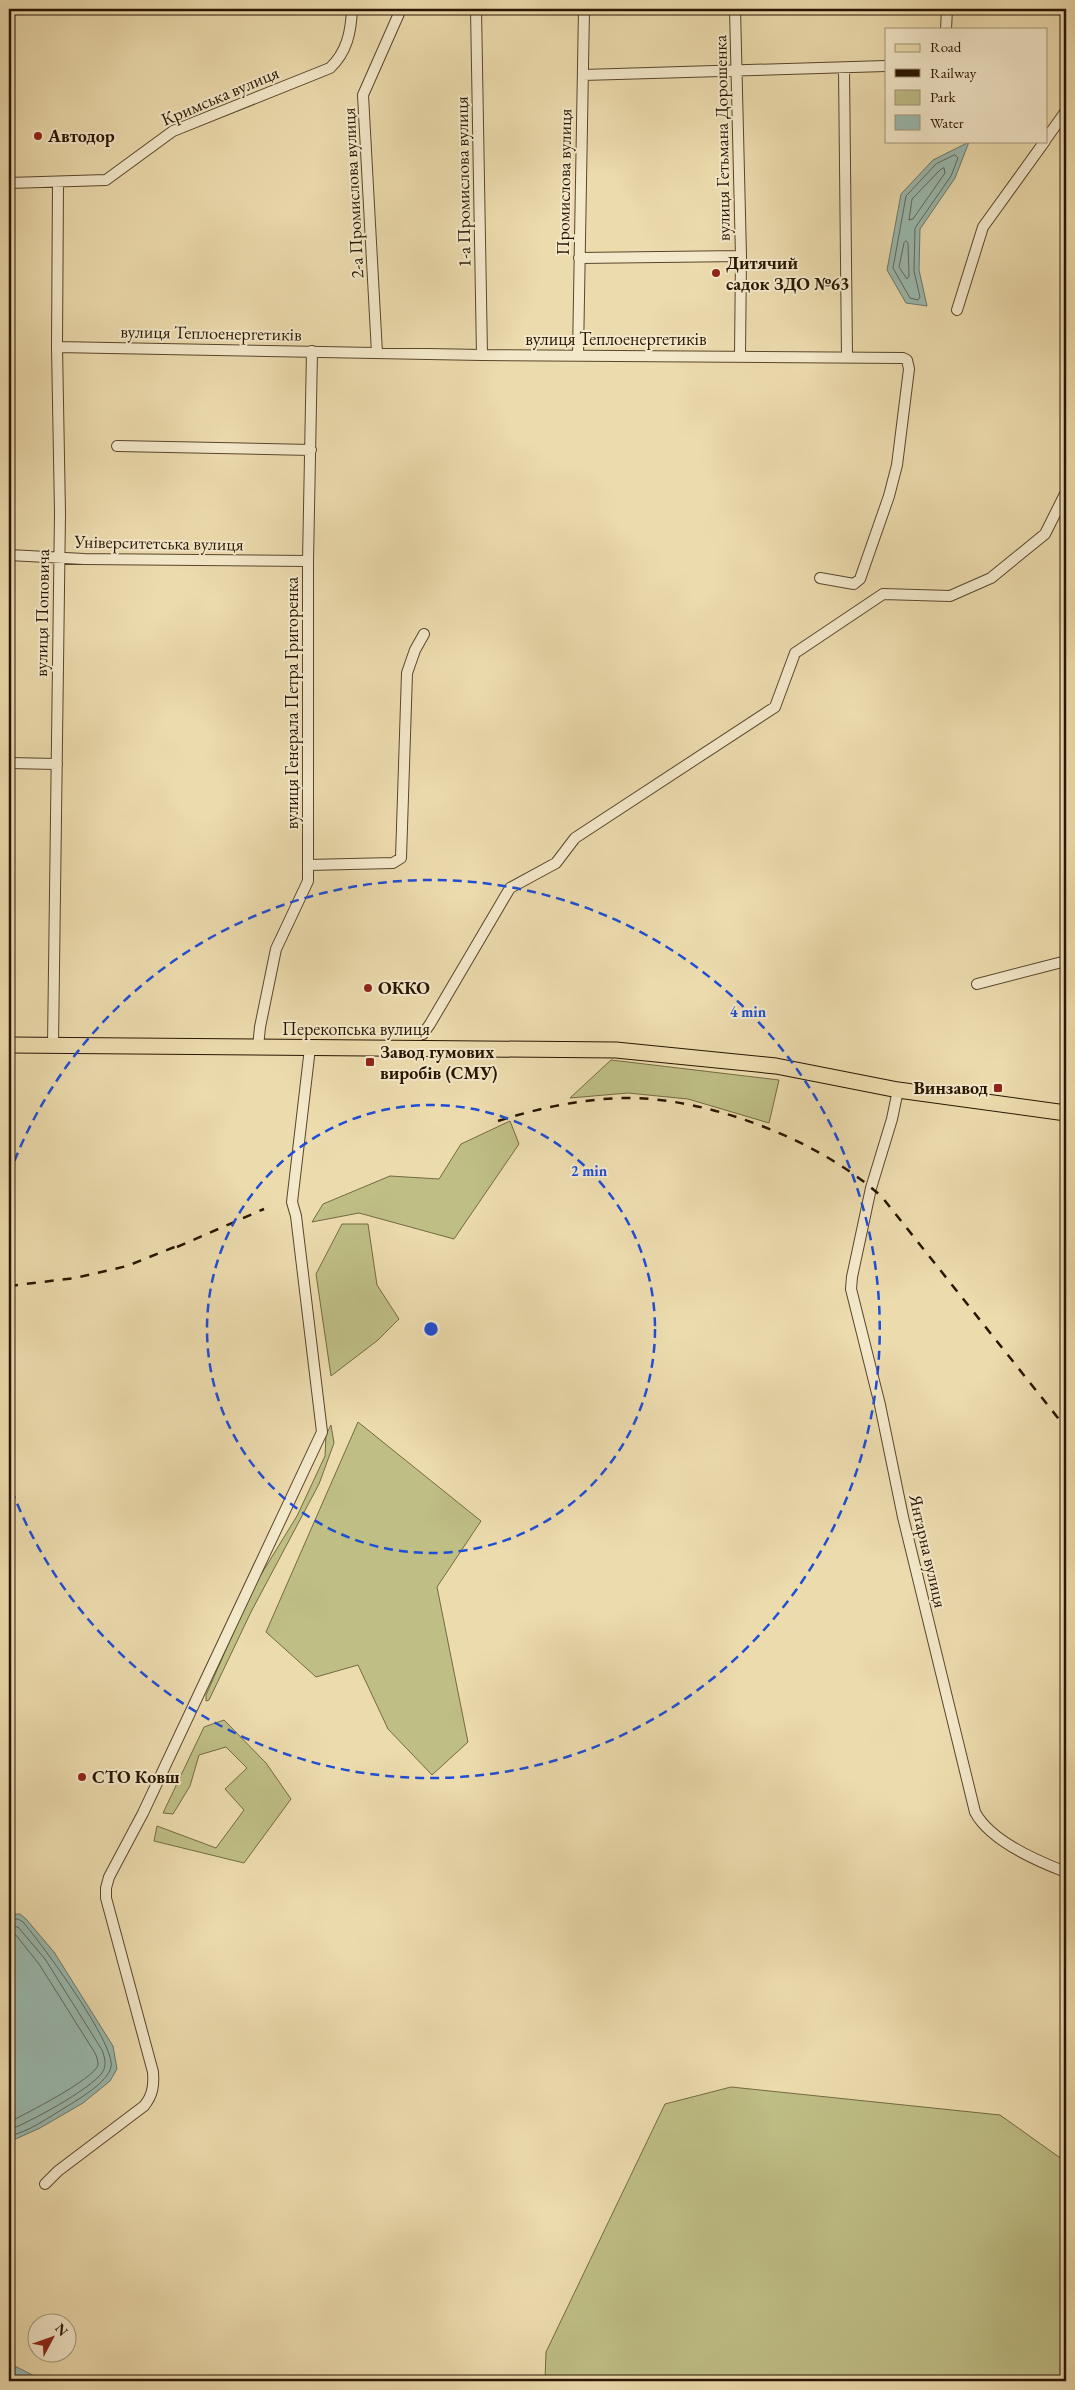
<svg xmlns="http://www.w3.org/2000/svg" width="1075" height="2390" viewBox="0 0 1075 2390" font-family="'EB Garamond',serif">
<rect width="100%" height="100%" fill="#ecdbad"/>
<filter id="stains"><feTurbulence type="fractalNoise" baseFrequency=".004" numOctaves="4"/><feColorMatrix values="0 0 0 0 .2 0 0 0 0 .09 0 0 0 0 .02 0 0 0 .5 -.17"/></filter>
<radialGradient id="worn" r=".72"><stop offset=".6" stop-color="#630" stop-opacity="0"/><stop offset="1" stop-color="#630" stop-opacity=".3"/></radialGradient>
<path fill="#bebe85" stroke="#736a42" d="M611,1060L779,1080L769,1123L688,1099L628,1093L570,1098Z
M510,1121L519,1144L454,1239L359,1213L312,1222L323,1204L390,1176L439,1179L461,1144Z
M342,1224H368L377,1285L399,1319L378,1340L331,1376L316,1274Z
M358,1422L481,1521L437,1587L468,1742L432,1775L388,1729L358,1665L316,1677L266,1632Z
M331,1425L334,1443L319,1484L251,1612L209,1700L206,1701V1695L254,1586L297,1516L325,1456L326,1435Z
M224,1720L266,1763L291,1799L244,1863L154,1841L157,1826L216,1848L244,1810L225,1789L247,1768L226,1747L199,1755L190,1786L173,1814L163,1813L204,1727Z
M731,2087L1000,2115L1066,2162V2381H545L546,2352L665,2104Z"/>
<path fill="#9abab1" stroke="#6c786a" d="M969,142L955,178L920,229L919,270L927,306L906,303L887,270L901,194L933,160Z
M11,1914H20L26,1919L54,1952L113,2046L117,2069L110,2081L83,2103L40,2128L9,2142V1916Z
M9,2363L44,2381H9Z"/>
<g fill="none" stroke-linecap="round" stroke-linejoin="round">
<path stroke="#616858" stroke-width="1" d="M955,155L958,158L951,176L915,228L914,271L920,297L918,300L910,298L893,268L906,196L936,164Z
M944,168L945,173L913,219L909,220L912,199L940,170Z
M906,241L908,243L909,276L907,279L899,267L904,243Z
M9,1920L18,1919L23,1922C41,1943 116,2044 111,2067C108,2082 79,2099 66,2107C49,2117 29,2132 9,2136
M9,1926L18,1927L45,1959L102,2050C105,2058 107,2066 102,2073C89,2090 30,2122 9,2130
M9,1933L15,1934L39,1964L95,2053C97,2057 98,2061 98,2065C94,2079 24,2115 9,2122"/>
<defs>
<path id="minor" d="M476,9L482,355
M735,9L741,256L740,356
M946,29L947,9
M844,68L847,357
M583,75L886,66
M1046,139L1066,111
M9,183L106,180L173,131L330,68C347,52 351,32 352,9
M579,258L741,256
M957,310L983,227L1045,141
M57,347L482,355L903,358L907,360L909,369L897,465L889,496L860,579L854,584L820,578
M377,353L363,95L401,9
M578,355L584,9
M117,446L311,450
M9,555L84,559L308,561
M9,763L57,764
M308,865L393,863L401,858L407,673L415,650L424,634
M977,984L1066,961
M423,1034L430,1024L510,888L556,863L575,838L775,707L795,653L883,594L950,596L991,578L1045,534L1066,492
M53,1045L60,513L57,347L58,182
M258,1047L260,1027L276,949L308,881V561L312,351
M898,1090L892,1119L871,1188L852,1277L851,1289L880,1405L903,1517L975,1812C990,1841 1037,1861 1066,1872
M45,2184L58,2171L144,2106C153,2095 154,2085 153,2072L106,1898V1888L109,1877L143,1813L322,1432L296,1216L292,1202L310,1048"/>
<path id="primary" d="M9,1045L616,1050L776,1066L898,1090L1066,1113"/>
</defs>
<use href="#minor" stroke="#59462b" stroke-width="12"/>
<use href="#primary" stroke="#281500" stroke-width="17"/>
<use href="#minor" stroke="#f3e8ca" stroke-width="10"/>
<use href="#primary" stroke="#ecdbad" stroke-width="15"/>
<path stroke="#281500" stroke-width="2.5" stroke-dasharray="9 9" stroke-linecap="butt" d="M498,1121C539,1108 581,1099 624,1098C708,1097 820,1140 882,1197L1066,1428
M177,1247L264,1209
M9,1286L75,1278L127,1266L182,1244"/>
</g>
<g fill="none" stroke="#1d4ed8" stroke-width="2.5" stroke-dasharray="9 6">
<circle cx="431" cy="1329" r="224"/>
<path d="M9 1175A449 449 0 1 1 9 1483"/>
</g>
<g fill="#8f2418" stroke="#f3e8ca" stroke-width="2">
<circle cx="38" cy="136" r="5"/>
<circle cx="716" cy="273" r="5"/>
<circle cx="368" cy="988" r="5"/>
<rect x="365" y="1057" width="10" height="10" rx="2.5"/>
<rect x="993" y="1083" width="10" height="10" rx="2.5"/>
<circle cx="82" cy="1777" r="5"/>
</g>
<g text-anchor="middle" stroke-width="4" stroke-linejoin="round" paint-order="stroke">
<g font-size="18" fill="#281500" stroke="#f3e8ca">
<text transform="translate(220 96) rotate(-23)" y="6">Кримська вулиця</text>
<text transform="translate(722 138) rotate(-91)" y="6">вулиця Гетьмана Дорошенка</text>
<text transform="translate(463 182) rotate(-91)" y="6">1-а Промислова вулиця</text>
<text transform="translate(564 182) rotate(-89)" y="6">Промислова вулиця</text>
<text transform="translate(353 193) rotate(-93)" y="6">2-а Промислова вулиця</text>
<text transform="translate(211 333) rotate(1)" y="6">вулиця Теплоенергетиків</text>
<text x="616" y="345">вулиця Теплоенергетиків</text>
<text transform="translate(159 543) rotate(1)" y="6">Університетська вулиця</text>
<text transform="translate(42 613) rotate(-89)" y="6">вулиця Поповича</text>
<text transform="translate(292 703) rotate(-90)" y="6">вулиця Генерала Петра Григоренка</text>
<text x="356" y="1035">Перекопська вулиця</text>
<text transform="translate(928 1551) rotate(77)" y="6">Янтарна вулиця</text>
</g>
<g font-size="18" font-weight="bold" fill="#281500" stroke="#f3e8ca" text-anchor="start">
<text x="48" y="142">Автодор</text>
<text x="726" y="269">Дитячий<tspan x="726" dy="21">садок ЗДО №63</tspan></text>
<text x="378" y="994">ОККО</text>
<text x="380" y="1058">Завод гумових<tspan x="380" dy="21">виробів (СМУ)</tspan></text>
<text x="988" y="1094" text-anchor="end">Винзавод</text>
<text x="92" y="1783">СТО Ковш</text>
</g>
</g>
<circle cx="431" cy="1329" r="8" fill="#1d4ed8" stroke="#f3e8ca" stroke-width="2.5"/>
<g font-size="15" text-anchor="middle" font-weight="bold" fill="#1d4ed8" stroke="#f3e8ca" stroke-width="4" stroke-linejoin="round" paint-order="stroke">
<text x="748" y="1017">4 min</text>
<text x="589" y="1176">2 min</text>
</g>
<rect width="1075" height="2390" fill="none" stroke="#ecdbad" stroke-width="30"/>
<rect x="10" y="10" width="1055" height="2370" fill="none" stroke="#281500" stroke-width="2.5"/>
<rect x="15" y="15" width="1045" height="2360" fill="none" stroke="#281500"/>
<rect x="885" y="28" width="162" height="115" fill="#f3e8ca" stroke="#a29479"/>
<rect x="895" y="44" width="25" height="8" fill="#ecdbad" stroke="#a29479"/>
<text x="930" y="52" font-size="15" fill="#281500">Road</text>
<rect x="895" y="69" width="25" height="8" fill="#281500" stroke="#a29479"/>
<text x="930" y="78" font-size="15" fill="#281500">Railway</text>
<rect x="895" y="90" width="25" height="15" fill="#bebe85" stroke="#a29479"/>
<text x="930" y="102" font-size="15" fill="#281500">Park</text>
<rect x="895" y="115" width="25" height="15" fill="#9abab1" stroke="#a29479"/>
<text x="930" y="128" font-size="15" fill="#281500">Water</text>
<g transform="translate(52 2338) rotate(49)"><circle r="24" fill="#f3e8ca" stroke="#a29479"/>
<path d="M0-4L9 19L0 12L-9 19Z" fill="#8f2418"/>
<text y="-8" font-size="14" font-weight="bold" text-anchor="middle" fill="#281500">N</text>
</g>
<rect width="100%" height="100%" filter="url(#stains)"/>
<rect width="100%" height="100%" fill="url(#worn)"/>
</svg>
